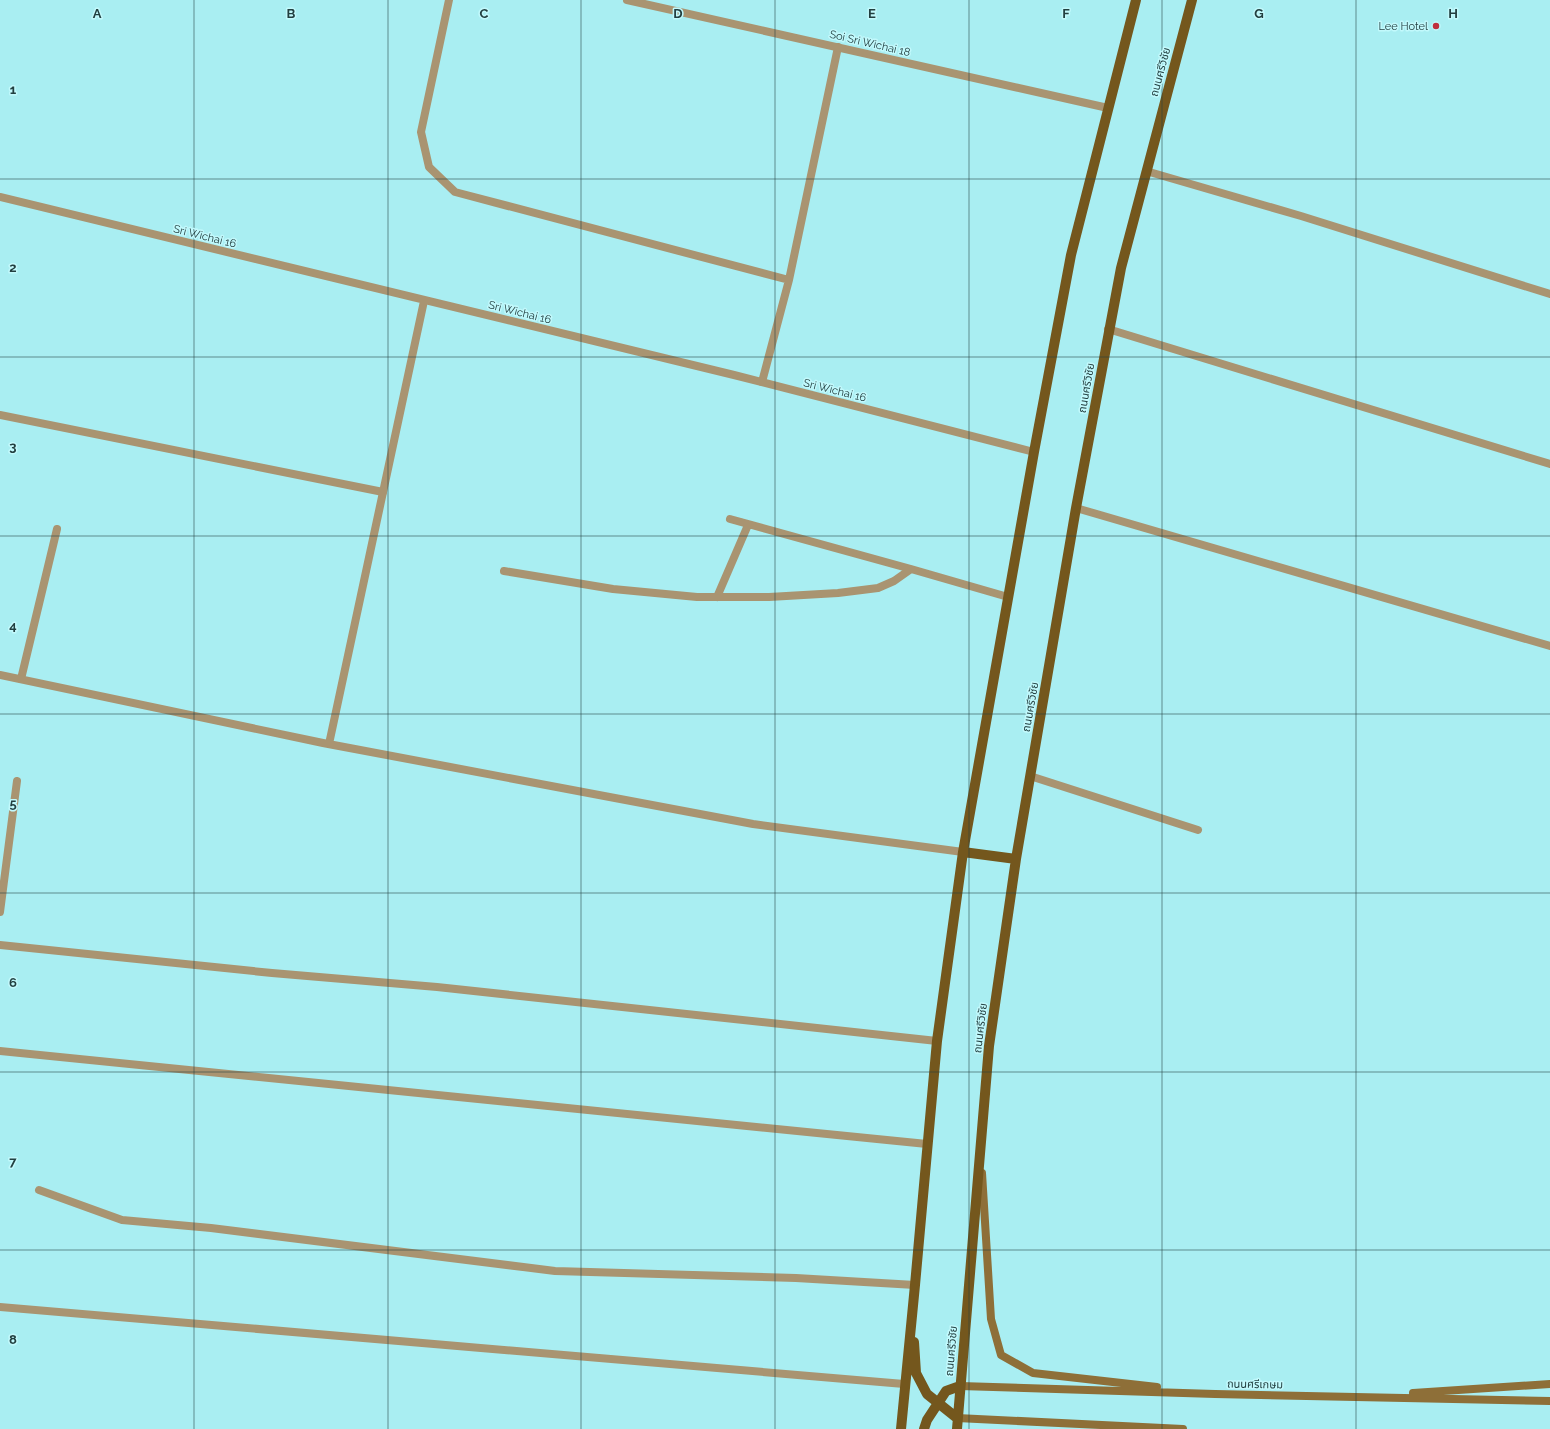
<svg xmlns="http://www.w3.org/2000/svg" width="1550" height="1429" viewBox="0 0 1550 1429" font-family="Raleway,'Noto Sans Thai',sans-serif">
<rect width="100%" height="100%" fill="#a9eef2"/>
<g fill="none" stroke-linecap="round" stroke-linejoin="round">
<path stroke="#a99471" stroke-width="8" d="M449,0L421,132L429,167L455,192L789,280
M762,382L789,280L838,47
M0,415L383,492
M730,519L911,569
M504,571L613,589L697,597H769L838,593L878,588L894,581L911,569L1008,597
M717,597L748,525
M21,679L57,529
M1030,776L1198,830"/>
<path stroke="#a99471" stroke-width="8" d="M627,0L1108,108
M1146,171L1301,216L1550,294
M0,197L734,375L1034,452
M1108,329L1550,464
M1076,508L1550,646
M0,675L323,743L753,824L963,852
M329,744L424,301
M0,912L17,781
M0,945L272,973L437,987L937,1041
M0,1051L927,1144
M39,1190L122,1220L211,1228L555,1271L796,1278L915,1285
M0,1307L904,1384"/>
<path stroke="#8e6f38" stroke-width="8" d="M982,1173L991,1319L1001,1355L1033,1373L1157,1387
M960,1386L1215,1394L1550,1401
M1413,1393L1550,1384
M957,1418L1183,1429"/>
<path stroke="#74571d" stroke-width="10" d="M963,852L1016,859
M914,1342L916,1373L927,1394L957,1418
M901,1429L915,1285L937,1041L963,852L1034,452L1071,255L1136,0
M924,1429L927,1420L946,1391L960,1386
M957,1429L989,1046L1016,859L1076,508L1121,268L1192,0"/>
</g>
<path fill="none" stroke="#223f40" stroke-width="1" stroke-opacity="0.55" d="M194,0V1429M388,0V1429M581,0V1429M775,0V1429M969,0V1429M1162,0V1429M1356,0V1429M0,179H1550M0,357H1550M0,536H1550M0,714H1550M0,893H1550M0,1072H1550M0,1250H1550"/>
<circle fill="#bf2f3d" stroke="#c2f9fc" stroke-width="1.5" cx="1436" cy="26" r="4"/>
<g text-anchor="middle" stroke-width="3" stroke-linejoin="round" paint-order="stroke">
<g font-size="11" fill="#223f40" stroke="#c2f9fc" text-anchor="end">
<text x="1428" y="30">Lee Hotel</text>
</g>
<g font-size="11" fill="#223f40" stroke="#c2f9fc">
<text transform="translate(870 43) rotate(13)" y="4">Soi Sri Wichai 18</text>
<text transform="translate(1160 72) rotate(-75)" y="4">ถนนศรีวิชัย</text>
<text transform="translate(205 236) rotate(14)" y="4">Sri Wichai 16</text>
<text transform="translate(520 312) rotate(14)" y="4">Sri Wichai 16</text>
<text transform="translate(1086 388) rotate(-80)" y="4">ถนนศรีวิชัย</text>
<text transform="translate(835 390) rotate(14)" y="4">Sri Wichai 16</text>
<text transform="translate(1030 707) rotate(-80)" y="4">ถนนศรีวิชัย</text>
<text transform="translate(980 1028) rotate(-83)" y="4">ถนนศรีวิชัย</text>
<text transform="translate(951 1351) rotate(-85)" y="4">ถนนศรีวิชัย</text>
<text transform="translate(1255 1384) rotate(1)" y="4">ถนนศรีเกษม</text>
</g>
</g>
<g font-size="13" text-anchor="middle" font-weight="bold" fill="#223f40" stroke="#c2f9fc" stroke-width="3" stroke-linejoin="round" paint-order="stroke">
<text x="97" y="18">A</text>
<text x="291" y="18">B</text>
<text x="484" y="18">C</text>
<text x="678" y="18">D</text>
<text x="872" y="18">E</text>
<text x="1066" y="18">F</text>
<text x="1259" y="18">G</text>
<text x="1453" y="18">H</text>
<text x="13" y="94">1</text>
<text x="13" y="272">2</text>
<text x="13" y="451">3</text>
<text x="13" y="630">4</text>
<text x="13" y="808">5</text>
<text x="13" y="987">6</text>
<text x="13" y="1166">7</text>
<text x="13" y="1344">8</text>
</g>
</svg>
